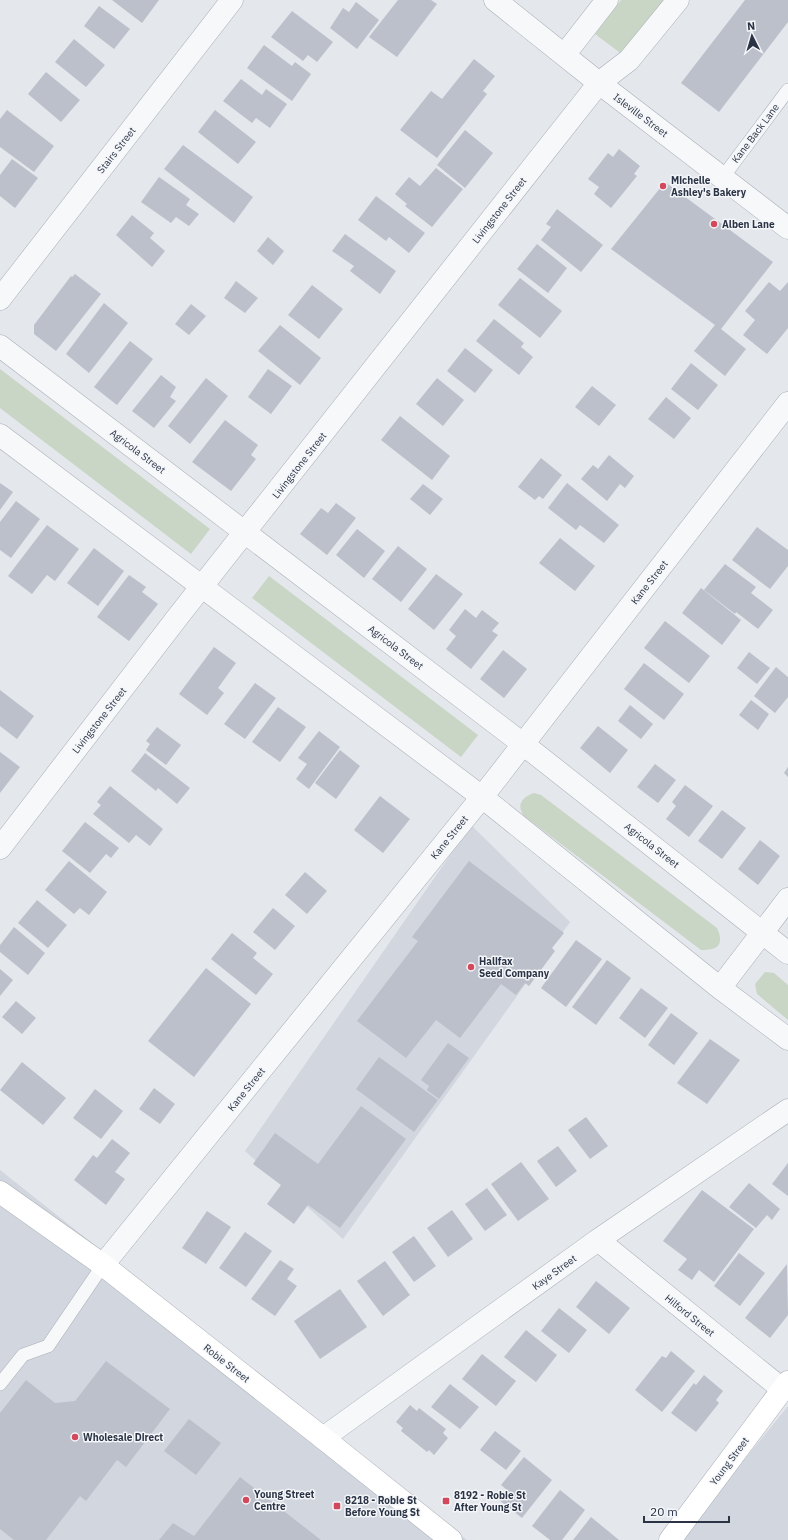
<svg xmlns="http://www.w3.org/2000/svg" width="788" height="1540" viewBox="0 0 788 1540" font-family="'IBM Plex Sans',sans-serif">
<rect width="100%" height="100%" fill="#e4e7ec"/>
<path fill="#d2d6de" d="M471,825L570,922L343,1239L245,1151Z
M0,1170L467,1540H0Z
M788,1406V1540H679Z"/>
<path fill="#c9d6c5" d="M621,0H672L627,58L595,34Z
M0,369L210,529L191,554L0,408Z
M269,576L478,735L461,757L252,598Z
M534,793L541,795L717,928C725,945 717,951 701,950L524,816C516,805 522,797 534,793Z
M765,972L774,973L788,985V1020L757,994L755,984Z"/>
<path fill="#bbc0ca" d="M112,0H159L142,23Z
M398,0H431L437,4L397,57L369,37Z
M745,0H788V22L719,112L681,83Z
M356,2L379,20L357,49L330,28L343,8L349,12Z
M99,6L130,29L114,49L84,26Z
M292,11L333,42L317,62L308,55L303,61L271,37Z
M74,39L105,65L86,87L55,62Z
M264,45L292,66L295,62L311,74L292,101L247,68Z
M474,59L495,76L483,91L487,94L437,158L400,130L431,91L442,99Z
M46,72L80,100L61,122L28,94Z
M241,79L262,95L266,89L287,104L270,128L256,118L252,123L223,101Z
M7,110L54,146L34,172L0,147V119Z
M215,110L256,142L238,164L198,132Z
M465,130L493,153L465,188L437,165Z
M183,145L253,197L234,223L164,169Z
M619,149L640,166L634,174L637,176L611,208L594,194L599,187L588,179L608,153L613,157Z
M12,159L38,178L15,208L0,196V175Z
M436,168L463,189L432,227L405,206L407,204L395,194L409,177L420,186Z
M159,177L190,199L186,205L199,214L189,226L176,217L171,223L141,202Z
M665,182L773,262L721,329L746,349L725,376L694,351L715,325L611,249Z
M376,196L425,233L409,253L389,237L386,241L358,220Z
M557,209L603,245L581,272L541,240L551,227L546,224Z
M132,215L154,233L150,238L165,251L152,267L116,235Z
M345,234L396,271L380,294L350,271L354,266L332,251Z
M268,237L284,251L273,265L257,251Z
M537,244L567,268L548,293L517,269Z
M75,274L101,294L56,351L34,334V325L71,276L72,277Z
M520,278L562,311L540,338L498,305Z
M236,281L258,298L245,313L224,298Z
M769,282L780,291L788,282V328L767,354L743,335L755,320L745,311Z
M312,285L343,309L319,339L288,315Z
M104,303L128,323L89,373L66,354Z
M191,304L206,316L189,335L175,324Z
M494,319L524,343L521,347L533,357L519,375L476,341Z
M280,325L321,358L300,385L258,351Z
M130,341L153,359L117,405L94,387Z
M465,348L493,370L475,393L447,371Z
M691,363L718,385L698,410L671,389Z
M268,369L292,386L271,414L248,397Z
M161,375L176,387L170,397L176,401L154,428L132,411Z
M206,378L228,396L190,444L168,426Z
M437,378L464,400L443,426L416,404Z
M592,386L616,405L599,426L575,407Z
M666,397L691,418L674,439L648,419Z
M400,416L450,456L432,480L381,440Z
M225,420L258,445L251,455L256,459L231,491L192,462Z
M609,455L634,476L625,488L620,484L607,501L581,479L593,465L598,469Z
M541,458L562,475L543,499L539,496L535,500L518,487Z
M0,483L13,492L0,510Z
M567,483L619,525L604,543L580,525L576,530L548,508Z
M423,484L443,499L430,515L410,499Z
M16,501L40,519L11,558L0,550V522Z
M336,503L356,518L327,555L300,534L321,508L328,513Z
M47,525L79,549L55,581L47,575L32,594L8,576Z
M757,527L788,550V566L770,589L732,560Z
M357,529L385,551L364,578L336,555Z
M560,538L595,566L575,591L539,563Z
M398,546L427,569L401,602L372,579Z
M94,548L124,571L98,606L67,583Z
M725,564L756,587L751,593L773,610L758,629L736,612L735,614L704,590Z
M436,574L463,594L434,630L408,609Z
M129,575L146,587L142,592L158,604L129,641L97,617Z
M701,588L741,620L722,645L682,613Z
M465,609L476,618L482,610L499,623L492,631L498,635L471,669L446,649L456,636L449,630Z
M665,621L710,656L689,683L644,648Z
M214,647L236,663L218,688L224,693L207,715L179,694Z
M503,650L527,669L504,698L480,679Z
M749,652L770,668L757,684L737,668Z
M644,663L684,694L664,720L624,689Z
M776,667L788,677V697L775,713L754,696Z
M255,683L276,698L245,739L224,724Z
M0,690L34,716L17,739L0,726Z
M751,700L769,714L758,730L739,715Z
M630,705L653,724L641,739L618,721Z
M278,707L306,727L280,762L252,742Z
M598,726L628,750L610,773L580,748Z
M157,727L181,745L166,765L146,750L150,744L146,741Z
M319,731L340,747L309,789L296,779L307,764L298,758Z
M340,750L360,766L336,799L315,783Z
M0,752L20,767L0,793Z
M145,753L190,788L177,804L158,788L156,791L131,771Z
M655,764L676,780L658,803L637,787Z
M788,767V777L784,773Z
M685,785L713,806L689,837L666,819L676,806L672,802Z
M110,786L163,829L150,846L136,835L129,843L93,814L101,805L97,802Z
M380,796L410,819L383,853L354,830Z
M722,810L746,828L722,859L698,841Z
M85,822L119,848L111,858L106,854L90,873L62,851Z
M760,840L780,856L758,885L738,869Z
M69,861L107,892L89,915L80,908L74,914L45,890Z
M469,861L564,933L552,948L555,951L529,986L525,983L516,995L501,984L460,1038L436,1020L406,1058L357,1021L418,941L412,937Z
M305,872L327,891L307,914L285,895Z
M37,900L67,925L48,948L18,923Z
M273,908L295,926L275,950L253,932Z
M14,927L45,953L28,975L0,952V945Z
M232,933L257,953L253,958L273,974L256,995L211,959Z
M576,940L602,959L566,1007L541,988Z
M607,960L631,978L596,1025L572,1007Z
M206,968L251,1004L194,1077L148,1041Z
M0,969L13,980L0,996Z
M641,988L668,1008L645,1038L619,1018Z
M16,1001L36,1018L22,1034L2,1017Z
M671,1013L698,1033L674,1065L648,1045Z
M710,1039L740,1060L707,1104L677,1083Z
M448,1043L469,1058L439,1099L427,1090L429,1086L421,1080Z
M379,1057L438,1100L414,1132L356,1089Z
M22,1062L66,1098L43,1125L0,1090Z
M154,1088L175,1104L160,1124L139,1109Z
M95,1089L123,1111L101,1139L73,1118Z
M361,1106L406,1139L340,1228L308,1205L294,1224L267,1204L281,1185L253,1164L275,1133L318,1164Z
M586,1117L608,1146L590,1159L568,1130Z
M112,1139L130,1153L115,1172L125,1179L106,1205L74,1180L93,1155L97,1158Z
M558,1146L577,1171L556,1187L537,1161Z
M521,1162L549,1199L518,1221L491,1184Z
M788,1163V1196L772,1184Z
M749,1183L780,1209L772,1220L767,1215L756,1228L729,1207Z
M487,1188L507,1215L485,1231L465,1204Z
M702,1190L754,1229L714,1282L699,1270L692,1280L678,1270L687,1259L663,1241Z
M452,1210L473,1239L448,1257L427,1228Z
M207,1211L231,1227L206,1264L182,1248Z
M245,1232L272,1251L246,1287L219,1268Z
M414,1236L436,1266L414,1282L392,1252Z
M739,1253L765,1273L740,1306L714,1286Z
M280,1260L294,1269L287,1279L297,1286L275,1316L251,1299Z
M385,1261L410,1295L383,1316L357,1281Z
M787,1264L788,1315L770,1338L745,1318Z
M596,1281L630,1308L609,1334L576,1307Z
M340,1289L367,1327L320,1359L294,1321Z
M559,1308L587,1330L569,1353L541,1331Z
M526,1330L557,1355L536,1382L504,1357Z
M671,1351L695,1371L662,1412L635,1390L662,1356L666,1358Z
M482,1354L516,1381L496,1406L462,1379Z
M106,1361L170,1409L126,1467L117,1460L86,1501L80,1496L46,1540H14L0,1529V1413L26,1380L55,1403L75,1401Z
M704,1375L723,1391L716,1400L719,1403L696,1432L671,1413L694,1383L696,1385Z
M450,1384L479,1407L460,1429L431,1407Z
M410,1405L417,1411L419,1408L446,1429L443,1433L448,1438L434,1455L429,1450L427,1452L401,1431L403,1428L396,1422Z
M189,1419L221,1443L196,1475L164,1451Z
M495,1431L521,1451L506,1470L480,1450Z
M524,1457L552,1480L522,1518L499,1500L507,1490L501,1485Z
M240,1477L321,1540H159L173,1523L194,1536Z
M560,1490L585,1510L562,1540H550L532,1526Z
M591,1517L619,1540H573Z"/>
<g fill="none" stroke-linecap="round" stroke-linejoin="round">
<defs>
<path id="service" d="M723,177L788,90
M0,1384L23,1355L48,1346L103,1265"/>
<path id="minor" d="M495,0L599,83L788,228
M565,54L607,0
M0,299L232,0
M0,346L523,744L788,953
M0,435L482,797L720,988L788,1039
M0,848L180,614L599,83L629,60L678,0
M720,988L788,899
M598,1240L782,1389
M103,1265L482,797L788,403
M323,1438L598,1240L788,1110"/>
<path id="secondary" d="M0,1192L103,1265L323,1438L451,1540
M670,1540L788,1382"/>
</defs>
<use href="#service" stroke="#a9aeb7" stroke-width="14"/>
<use href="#minor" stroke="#a9aeb7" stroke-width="23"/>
<use href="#secondary" stroke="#a9aeb7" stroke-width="23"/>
<use href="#service" stroke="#f7f8fa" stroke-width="13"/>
<use href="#minor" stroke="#f7f8fa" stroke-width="22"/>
<use href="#secondary" stroke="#fff" stroke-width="22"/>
</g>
<g fill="#d1495b" stroke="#f4f6f9" stroke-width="1.5">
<circle cx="663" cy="186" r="4"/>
<circle cx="714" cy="224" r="4"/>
<circle cx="471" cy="967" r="4"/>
<circle cx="75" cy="1437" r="4"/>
<circle cx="246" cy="1500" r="4"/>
<rect x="442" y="1497" width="8" height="8" rx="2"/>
<rect x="333" y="1502" width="8" height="8" rx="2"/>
</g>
<g text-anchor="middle" stroke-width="3" stroke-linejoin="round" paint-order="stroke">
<g font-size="10" fill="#2b3445" stroke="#f4f6f9">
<text transform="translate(641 115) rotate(37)" y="4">Isleville Street</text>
<text transform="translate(755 133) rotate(-53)" y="4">Kane Back Lane</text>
<text transform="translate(116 150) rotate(-52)" y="4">Stairs Street</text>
<text transform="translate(499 210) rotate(-52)" y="4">Livingstone Street</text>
<text transform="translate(138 451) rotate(37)" y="4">Agricola Street</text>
<text transform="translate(299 465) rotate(-52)" y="4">Livingstone Street</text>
<text transform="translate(649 582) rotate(-52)" y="4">Kane Street</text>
<text transform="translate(396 647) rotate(37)" y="4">Agricola Street</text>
<text transform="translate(99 720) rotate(-52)" y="4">Livingstone Street</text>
<text transform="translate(449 837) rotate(-51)" y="4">Kane Street</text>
<text transform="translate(652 845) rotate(38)" y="4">Agricola Street</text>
<text transform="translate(246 1089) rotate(-51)" y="4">Kane Street</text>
<text transform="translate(554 1272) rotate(-36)" y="4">Kaye Street</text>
<text transform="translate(690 1315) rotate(39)" y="4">Hilford Street</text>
<text transform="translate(227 1363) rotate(38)" y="4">Robie Street</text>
<text transform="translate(729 1461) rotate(-53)" y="4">Young Street</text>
</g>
<g font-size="10" font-weight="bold" fill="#2b3445" stroke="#f4f6f9" text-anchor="start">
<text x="671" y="184">Michelle<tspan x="671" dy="12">Ashley's Bakery</tspan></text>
<text x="722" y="228">Alben Lane</text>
<text x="479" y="965">Halifax<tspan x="479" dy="12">Seed Company</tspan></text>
<text x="83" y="1441">Wholesale Direct</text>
<text x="254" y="1498">Young Street<tspan x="254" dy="12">Centre</tspan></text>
<text x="454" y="1499">8192 - Robie St<tspan x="454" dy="12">After Young St</tspan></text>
<text x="345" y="1504">8218 - Robie St<tspan x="345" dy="12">Before Young St</tspan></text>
</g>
</g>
<g transform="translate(752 36) rotate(355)" stroke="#f4f6f9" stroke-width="3" paint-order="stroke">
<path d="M0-3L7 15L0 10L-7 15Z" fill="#2b3445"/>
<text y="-6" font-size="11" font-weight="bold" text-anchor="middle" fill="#2b3445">N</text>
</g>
<path d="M644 1516v6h85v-6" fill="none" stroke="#2b3445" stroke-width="2"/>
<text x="650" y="1516" font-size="12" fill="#2b3445" stroke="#f4f6f9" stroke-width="3" paint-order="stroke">20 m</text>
</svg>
